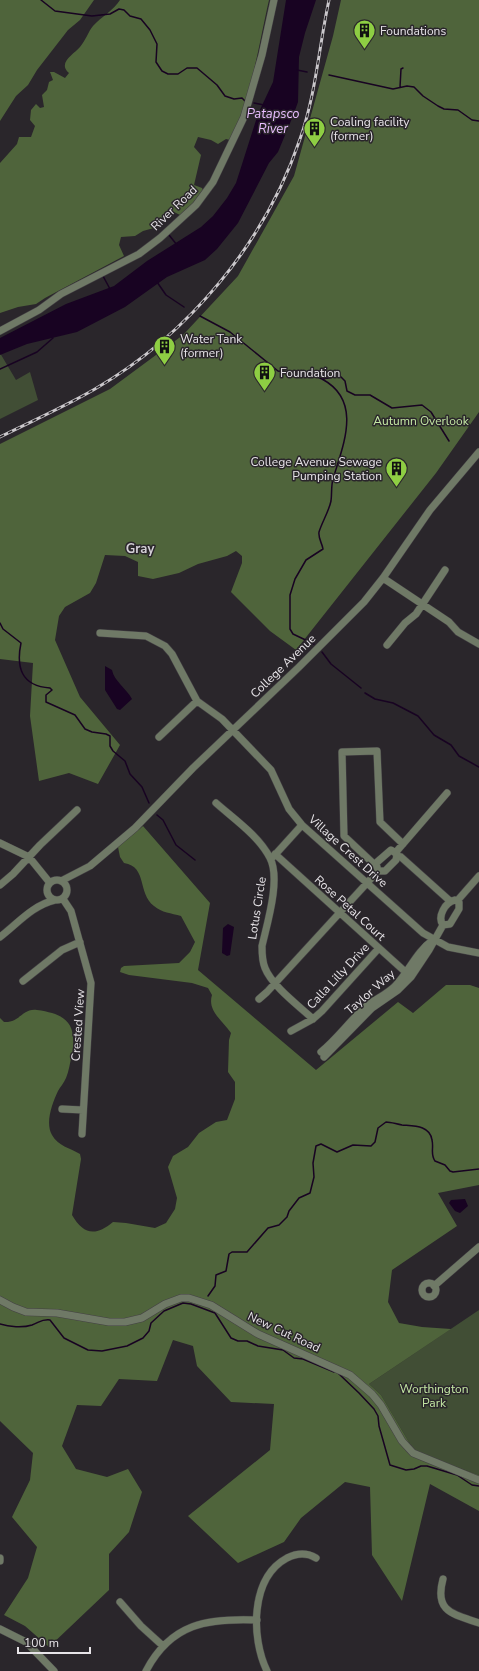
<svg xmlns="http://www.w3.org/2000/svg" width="479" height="1671" viewBox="0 0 479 1671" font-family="'Nunito Sans',sans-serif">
<rect width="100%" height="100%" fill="#2a262b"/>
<path fill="#414e35" d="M0,353L16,380L30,372L38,400L0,419Z
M479,1310V1475L428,1457L413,1449L381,1395L369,1384Z"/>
<path fill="#4f643b" d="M0,0H94L80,20L68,30L37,70L28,85L16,96L0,121Z
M120,0H269C259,43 251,101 230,140L226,139L218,144L211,140L198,137L194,147L201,155L194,185L202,188L203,190L189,208L180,215L174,212L165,217L161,226L143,231L135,236L121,237L119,245L124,256L45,298L36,304L18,307L0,313V163L17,144L19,137H31L35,126L30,120L31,110L36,104L40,108L44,107L42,95L47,90L49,82L53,80L50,72H54L65,78L69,73C57,63 74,54 80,47C86,40 88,32 93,26C101,17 114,10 120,0Z
M341,0H479V412L436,473L296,650L270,631L231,592L242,563V556L236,551L227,556L198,564L179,573L153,579L138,576V562L125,556L105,555L96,583L90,593L65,607L59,616L55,640L80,697L120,745L98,784L69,773L39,781L30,716L33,663L0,659V444L110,389L183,335L238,276L294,176L333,36Z
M143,826L210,903L198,970L316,1070L398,1002L413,1013L446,985H470L479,988V1185L438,1193L457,1226L392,1270L388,1302L399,1323L422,1327L451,1329L369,1384L381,1395L413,1449L428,1457L479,1475V1511L430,1484L402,1601L372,1555L370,1487L345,1482L301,1518L284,1542L238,1563L188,1516L270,1450L274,1404L231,1402L197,1366L193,1346L173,1340L157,1381L119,1379L101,1406L77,1405L62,1446L76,1469L107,1477L128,1469L142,1492L129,1532L109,1554V1590L49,1647L25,1626L4,1615L28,1578L37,1547L12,1517L30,1480L33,1453L0,1421V1018L4,1022C20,1023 22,1008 37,1010C67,1014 77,1024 72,1054C70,1062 69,1071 66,1078C64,1083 60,1087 58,1091C52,1104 45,1123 52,1135C58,1146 70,1148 80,1154L81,1159L72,1215C83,1234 95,1237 113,1222L126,1223L155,1228L166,1223L175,1209L177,1198L168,1167L173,1156L188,1147L199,1133L216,1122L227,1120L235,1099V1082L228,1072L229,1040L231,1033C223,1021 207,1011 212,995L208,988L192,983L129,975L120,972L121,968L124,966L179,963L190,952L195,942L181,916C171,913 162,913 154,906C137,893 148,867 124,863L120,857L118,847Z"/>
<path fill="#180322" d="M286,0H316L305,33L299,57L298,102L293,116L278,152L269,163L238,223L217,249L205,260L167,277L125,307L77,332L27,344L0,355V338L66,304L114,286L147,261L201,227L213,216L227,198L236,183L258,114L273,82Z
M105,666L112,670C114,681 126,688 132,699L120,710L117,709L105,690Z
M228,924L234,927L230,955L227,956L222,953L223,928Z
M465,1199L468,1206L460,1213L455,1211L449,1203L451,1200Z"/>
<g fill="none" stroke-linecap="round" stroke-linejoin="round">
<path stroke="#180322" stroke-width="1.5" d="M41,0L55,11L92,16L110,14L119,9L124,10L130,16L141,19L150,30L157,44L156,62L162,71L168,74H178L187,68H197L217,85L225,96L234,99L242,98L245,101
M297,70L307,72
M329,75L393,89L407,86L414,87L423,96L438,106L444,109L458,110L472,120L479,121
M400,87L401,69L403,68
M254,103L264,105
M169,235L177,245
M103,276L110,289
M157,282L166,295L184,307
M200,316L230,332L278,371C287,373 288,371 296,371C304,371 314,375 322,379C363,401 343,445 333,479C331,486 332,494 331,501C329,511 322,522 319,532C318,538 322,543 323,549L306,560L295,579L290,595V629L293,634L314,644
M0,369L37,352L53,338
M322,379L340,376L345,381L347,391L355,395H370L392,408L422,405L431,412L449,441
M0,623L3,629L21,643C16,667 21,686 50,688L52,690L46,695V702L75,715L85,729L92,732L106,734L110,736V746L113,751L125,761L130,774L142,787L149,803
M322,652L331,664L361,688
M365,693L375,699L393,703L418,716L434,735L451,745L459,756L479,767
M157,815L163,820L176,845L195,860
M208,1296L215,1286L216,1275L226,1271L229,1254L232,1252H247L268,1228L279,1225L287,1217L289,1211L299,1198L310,1193L314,1177L313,1163L316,1146L321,1144L337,1152L353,1145L371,1146L375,1142L378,1128L386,1122C391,1122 396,1124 402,1125C413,1126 430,1125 432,1140C434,1148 430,1154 435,1161L445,1165L450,1171L453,1172L479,1169
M0,1324C9,1327 23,1328 32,1325C40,1322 42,1319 50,1320L64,1338L88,1350L102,1351L127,1346L143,1338L149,1331L151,1323L164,1311L183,1303L191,1304L215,1313L231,1338L238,1341H247L258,1346L283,1350L294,1358L303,1359L334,1372
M339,1374L359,1393L374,1409L378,1416L379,1426L390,1465L406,1470L414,1469L421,1466H427L457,1475L472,1485L479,1486"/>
<defs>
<path id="minor" d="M0,331L39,310L61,294L139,254L160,238L196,205L213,182L244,117L262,55L274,0
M383,578L449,622L458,632L479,644
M100,633L146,636L165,646L172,654L197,701L222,719L271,770L289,809L302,825L423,933L448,947L479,953
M387,645L405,623L416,614L445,570
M159,737L197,701
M216,803C234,819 259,836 270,858C281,879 267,924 262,946C262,954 262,961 265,968C272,986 299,1006 313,1019
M0,843L29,857L50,883
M391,850L397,854L396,860L385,871H378L376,863Z
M396,852L447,793
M275,854L411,977
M397,856L401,857L450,901
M273,857L302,825
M376,866L344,836L342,752L377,751L380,822L403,844
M47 890a10 10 0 1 1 20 0a10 10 0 1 1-20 0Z
M61,881L90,866L135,828L193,768L299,667L364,602L383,578L430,510L479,452
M0,885L13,874L40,845L77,810
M63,899L71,911L91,983L82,1134
M455,900L459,902V909L450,924L443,925C437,917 445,902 455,900Z
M457,901L479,876
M0,937C17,924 33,905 55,900
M23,981L62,950L80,942
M259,999L267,992L378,871
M291,1031L313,1019L322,1011L379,948
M321,1052C337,1039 349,1022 364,1008C374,999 387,995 396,985C409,971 417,951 433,940
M324,1057L372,1008L398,990L411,977L429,950L443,925
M62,1109L83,1110
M422 1290a7 7 0 1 1 14 0a7 7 0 1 1-14 0Z
M434,1286L479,1247
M0,1300L13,1307L26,1312L57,1313L109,1322H125L142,1318L165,1304L181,1298H189L211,1305L258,1334L350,1375L372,1394L381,1405L402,1441L413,1453L479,1480
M0,1558V1561
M443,1579C434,1612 453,1614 479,1623
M120,1602L141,1626L163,1646
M0,1629L26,1642L54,1671
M146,1671C171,1623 208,1618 257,1620
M267,1671C251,1638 250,1578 287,1558C297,1553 306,1552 316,1558"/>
</defs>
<use href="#minor" stroke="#444145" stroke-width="8"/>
<use href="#minor" stroke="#6f7966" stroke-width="7"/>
<defs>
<path id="rail" d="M0,437C32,421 64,407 95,389C189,334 265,243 300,139C316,94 319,46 329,0"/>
</defs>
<use href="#rail" stroke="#cbc8cc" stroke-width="3"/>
<use href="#rail" stroke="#2a262b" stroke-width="1.5" stroke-dasharray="4.5" stroke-linecap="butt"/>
</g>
<defs>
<symbol id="building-pin" viewBox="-11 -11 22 30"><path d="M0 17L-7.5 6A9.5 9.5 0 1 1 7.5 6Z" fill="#8ece43" stroke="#2a262b"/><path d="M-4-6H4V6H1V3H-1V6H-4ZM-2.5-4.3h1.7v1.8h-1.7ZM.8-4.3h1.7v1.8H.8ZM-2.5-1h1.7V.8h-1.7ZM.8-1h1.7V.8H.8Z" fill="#111"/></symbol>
</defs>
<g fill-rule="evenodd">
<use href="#building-pin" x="352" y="18" width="25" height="34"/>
<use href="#building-pin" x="302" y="116" width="25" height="34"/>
<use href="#building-pin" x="152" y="334" width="25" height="34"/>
<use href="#building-pin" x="252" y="360" width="25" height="34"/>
<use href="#building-pin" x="384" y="456" width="25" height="34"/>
</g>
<g text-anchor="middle" stroke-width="3" stroke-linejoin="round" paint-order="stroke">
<g font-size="12" fill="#e7e4e8" stroke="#2a262b" text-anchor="start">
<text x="380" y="35">Foundations</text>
<text x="330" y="126">Coaling facility<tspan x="330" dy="14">(former)</tspan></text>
<text x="180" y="343">Water Tank<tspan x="180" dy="14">(former)</tspan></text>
<text x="280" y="377">Foundation</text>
<text x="382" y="466" text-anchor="end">College Avenue Sewage<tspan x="382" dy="14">Pumping Station</tspan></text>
</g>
<g font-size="12" fill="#e7e4e8" stroke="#2a262b">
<text transform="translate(174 208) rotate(-44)" y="4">River Road</text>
<text transform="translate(283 666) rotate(-44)" y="4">College Avenue</text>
<text transform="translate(348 851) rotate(42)" y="4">Village Crest Drive</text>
<text transform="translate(257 908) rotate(-81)" y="4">Lotus Circle</text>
<text transform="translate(350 908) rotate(42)" y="4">Rose Petal Court</text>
<text transform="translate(338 976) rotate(-47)" y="4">Calla Lilly Drive</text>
<text transform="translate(370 992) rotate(-41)" y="4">Taylor Way</text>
<text transform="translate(78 1025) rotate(-86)" y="4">Crested View</text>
<text transform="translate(284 1332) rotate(25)" y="4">New Cut Road</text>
</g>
<g font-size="12" fill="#c4e8a4" stroke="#2a262b">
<text x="421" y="425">Autumn Overlook</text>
<text x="434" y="1393">Worthington<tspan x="434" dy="14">Park</tspan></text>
</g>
<g font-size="13" font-style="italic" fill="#e8befe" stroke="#2a262b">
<text x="273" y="118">Patapsco<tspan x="273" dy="15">River</tspan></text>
</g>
<g font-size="13" font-weight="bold" fill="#d2ced5" stroke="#2a262b">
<text x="140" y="553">Gray</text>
</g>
</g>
<path d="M18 1647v6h72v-6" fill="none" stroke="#e7e4e8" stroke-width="2"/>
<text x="24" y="1647" font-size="12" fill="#e7e4e8" stroke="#2a262b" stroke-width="3" paint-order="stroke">100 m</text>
</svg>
